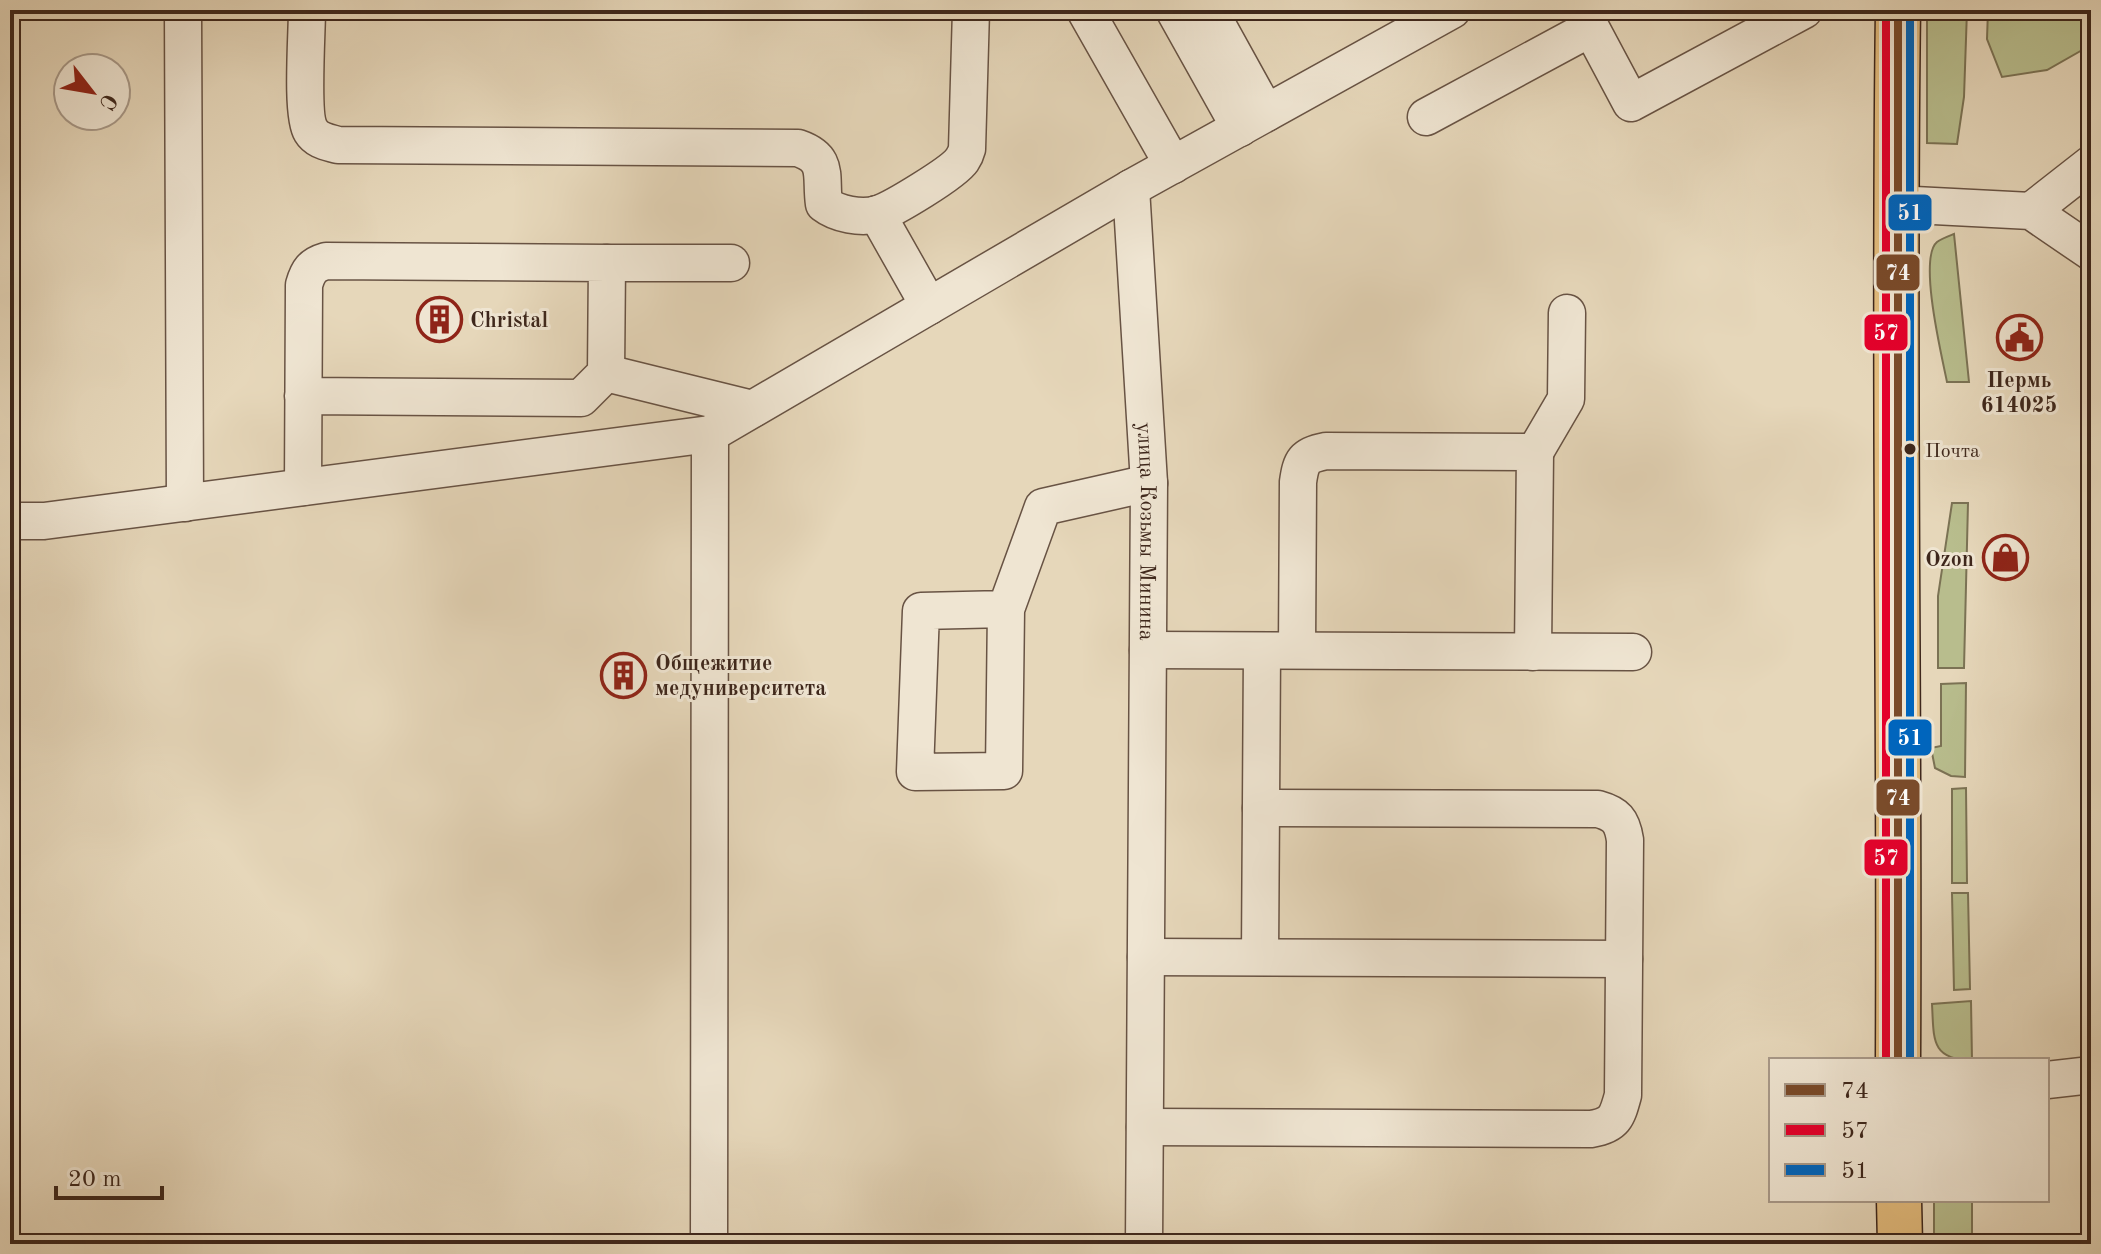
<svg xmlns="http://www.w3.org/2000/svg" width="2101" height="1254" viewBox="0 0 2101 1254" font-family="'Old Standard TT',serif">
<rect width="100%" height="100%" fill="#e6d7ba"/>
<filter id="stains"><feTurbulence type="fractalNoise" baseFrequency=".0025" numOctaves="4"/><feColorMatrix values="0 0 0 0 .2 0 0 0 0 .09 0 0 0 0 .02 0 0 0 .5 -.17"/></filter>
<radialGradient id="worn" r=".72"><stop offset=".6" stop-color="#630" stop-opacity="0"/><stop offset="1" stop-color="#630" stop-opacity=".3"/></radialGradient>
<path fill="#b8bd8d" stroke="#7b7254" stroke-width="2" d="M1927,10H1967L1964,97L1957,144L1927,143Z
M1988,10H2091V45L2047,70L2002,77L1987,39Z
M1954,234L1969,382H1947C1942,357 1918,258 1937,242C1941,239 1949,236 1954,234Z
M1952,503H1968L1964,668H1938V596Z
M1966,683L1965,777L1951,776L1935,768L1931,748L1941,746V684Z
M1966,788L1967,883H1952V789Z
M1952,893H1968L1970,989L1954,990Z
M1971,1001L1972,1060C1930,1060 1934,1038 1932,1004Z
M1934,1200H1972V1244H1934Z"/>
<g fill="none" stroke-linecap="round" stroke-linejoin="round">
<defs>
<g id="minor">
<path d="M183,10L185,503"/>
<path d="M307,10C307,33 301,116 311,131C317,141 328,142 338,145L798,148C830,159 820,176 824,204C837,214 861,219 878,214C893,209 953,173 962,160C964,157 966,153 967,149L971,10"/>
<path d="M1085,10L1173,165"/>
<path d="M1174,10L1240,128"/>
<path d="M1209,10L1266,113"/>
<path d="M1426,117L1591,28L1631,103L1804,10"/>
<path id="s1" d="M1131,188L1149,483L1144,1244"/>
<path d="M1895,204L2031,211L2091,252"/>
<path d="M2031,211L2091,164"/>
<path d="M877,214L929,306"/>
<path d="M607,263H731"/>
<path d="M606,373L752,409"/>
<path d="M1535,452L1566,399L1567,313"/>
<path d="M303,487L304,285C308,271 312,265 326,261L607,263L606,373L581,398L303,396"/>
<path d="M10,521H44L710,434L1131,188L1452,10"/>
<path d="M1006,609L1004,771L915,772L921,611L1006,609L1043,507L1149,483"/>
<path d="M1148,650L1633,652"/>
<path d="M1297,650L1298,482C1301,461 1304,455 1326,451L1535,452L1533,652"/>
<path d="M1146,957L1624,959"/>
<path d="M1260,957L1262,651"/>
<path d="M2047,1080L2091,1075"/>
<path d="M1145,1127L1591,1129C1615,1125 1617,1117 1623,1095L1625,840C1622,820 1616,814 1598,809L1261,808"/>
<path d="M709,1244L710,434"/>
</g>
<path id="major" d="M1898,10C1893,360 1900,710 1898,1060
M1899,1200L1900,1244"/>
</defs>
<use href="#minor" stroke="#685344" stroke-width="39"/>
<use href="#major" stroke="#3e271c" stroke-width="47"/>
<use href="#minor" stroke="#efe5d2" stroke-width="36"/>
<use href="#major" stroke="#e3bc7d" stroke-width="44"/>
<defs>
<path id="bus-1" d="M1898,10V1060"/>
<path id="bus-2" d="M1886,10V1060"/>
<path id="bus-3" d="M1910,10V1060"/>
</defs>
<use href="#bus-1" stroke="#efe5d2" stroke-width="14"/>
<use href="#bus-2" stroke="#efe5d2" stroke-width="14"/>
<use href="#bus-3" stroke="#efe5d2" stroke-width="14"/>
<use href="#bus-1" stroke="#7a4b2a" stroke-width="8"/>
<use href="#bus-2" stroke="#e4002b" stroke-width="8"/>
<use href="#bus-3" stroke="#0065bd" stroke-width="8"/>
</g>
<defs>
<symbol id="building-ring" viewBox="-11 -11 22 22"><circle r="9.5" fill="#efe5d2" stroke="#8f2418" stroke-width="1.5"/><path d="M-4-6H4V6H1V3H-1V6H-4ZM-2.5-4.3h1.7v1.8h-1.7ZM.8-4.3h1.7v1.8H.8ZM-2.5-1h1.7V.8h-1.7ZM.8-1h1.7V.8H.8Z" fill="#8f2418"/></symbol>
<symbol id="civic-ring" viewBox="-11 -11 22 22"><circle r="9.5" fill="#efe5d2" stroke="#8f2418" stroke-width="1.5"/><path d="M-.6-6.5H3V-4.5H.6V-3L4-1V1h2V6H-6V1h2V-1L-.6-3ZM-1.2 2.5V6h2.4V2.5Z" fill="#8f2418"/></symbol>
<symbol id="shop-ring" viewBox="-11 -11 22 22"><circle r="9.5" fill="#efe5d2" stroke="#8f2418" stroke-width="1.5"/><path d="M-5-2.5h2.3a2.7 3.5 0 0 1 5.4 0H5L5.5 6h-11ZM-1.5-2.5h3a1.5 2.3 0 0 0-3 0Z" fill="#8f2418"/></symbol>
</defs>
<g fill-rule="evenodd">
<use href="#building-ring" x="414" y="294" width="51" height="51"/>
<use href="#civic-ring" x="1994" y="312" width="51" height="51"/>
<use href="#shop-ring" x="1980" y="532" width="51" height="51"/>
<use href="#building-ring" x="598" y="650" width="51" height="51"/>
</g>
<circle fill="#3e271c" stroke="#efe5d2" stroke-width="3" cx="1910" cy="449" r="7"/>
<g text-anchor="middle" stroke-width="6" stroke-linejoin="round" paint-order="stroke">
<g font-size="20" fill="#3e271c" stroke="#efe5d2" text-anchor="start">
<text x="1925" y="457">Почта</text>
</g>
<g font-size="22" font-weight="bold" fill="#3e271c" stroke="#efe5d2" text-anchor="start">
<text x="470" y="327">Christal</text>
<text x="2019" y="387" text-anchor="middle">Пермь<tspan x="2019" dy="25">614025</tspan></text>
<text x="1974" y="566" text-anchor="end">Ozon</text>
<text x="655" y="670">Общежитие<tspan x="655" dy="25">медуниверситета</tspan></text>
</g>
<g font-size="22" fill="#3e271c" stroke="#efe5d2">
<text dy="8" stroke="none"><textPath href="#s1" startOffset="344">улица Козьмы Минина</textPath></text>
</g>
</g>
<g stroke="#efe5d2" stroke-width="3">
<rect x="1887" y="193" width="46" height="39" rx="8" fill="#0065bd"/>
<rect x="1875" y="253" width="46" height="39" rx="8" fill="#7a4b2a"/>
<rect x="1863" y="313" width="46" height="39" rx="8" fill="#e4002b"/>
<rect x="1887" y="718" width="46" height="39" rx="8" fill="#0065bd"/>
<rect x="1875" y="778" width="46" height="39" rx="8" fill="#7a4b2a"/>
<rect x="1863" y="838" width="46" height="39" rx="8" fill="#e4002b"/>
</g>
<g font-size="22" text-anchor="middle" font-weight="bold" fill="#fff">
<text x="1910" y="220">51</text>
<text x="1898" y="280">74</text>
<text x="1886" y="340">57</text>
<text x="1910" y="745">51</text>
<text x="1898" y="805">74</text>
<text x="1886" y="865">57</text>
</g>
<rect width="2101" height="1254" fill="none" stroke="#e6d7ba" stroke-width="40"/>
<rect x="12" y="12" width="2077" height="1230" fill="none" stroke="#3e271c" stroke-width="4"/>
<rect x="20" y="20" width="2061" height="1214" fill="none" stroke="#3e271c" stroke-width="2"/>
<rect x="1769" y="1058" width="280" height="144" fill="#efe5d2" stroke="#a89989" stroke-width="2"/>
<rect x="1785" y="1084" width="40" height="12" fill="#7a4b2a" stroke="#a89989" stroke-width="2"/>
<text x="1841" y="1098" font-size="24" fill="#3e271c">74</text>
<rect x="1785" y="1124" width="40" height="12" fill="#e4002b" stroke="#a89989" stroke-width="2"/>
<text x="1841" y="1138" font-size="24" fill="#3e271c">57</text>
<rect x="1785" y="1164" width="40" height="12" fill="#0065bd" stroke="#a89989" stroke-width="2"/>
<text x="1841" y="1178" font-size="24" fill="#3e271c">51</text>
<g transform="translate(92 92) rotate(121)"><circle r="38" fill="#efe5d2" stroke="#a89989" stroke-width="2"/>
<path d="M0-6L14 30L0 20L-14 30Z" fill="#8f2418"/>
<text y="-12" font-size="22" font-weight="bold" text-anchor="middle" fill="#3e271c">С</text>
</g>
<path d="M56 1186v12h106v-12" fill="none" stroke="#3e271c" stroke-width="4"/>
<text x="68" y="1186" font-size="24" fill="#3e271c" stroke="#efe5d2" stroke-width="6" paint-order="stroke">20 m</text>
<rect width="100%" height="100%" filter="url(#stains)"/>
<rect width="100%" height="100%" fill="url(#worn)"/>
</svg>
